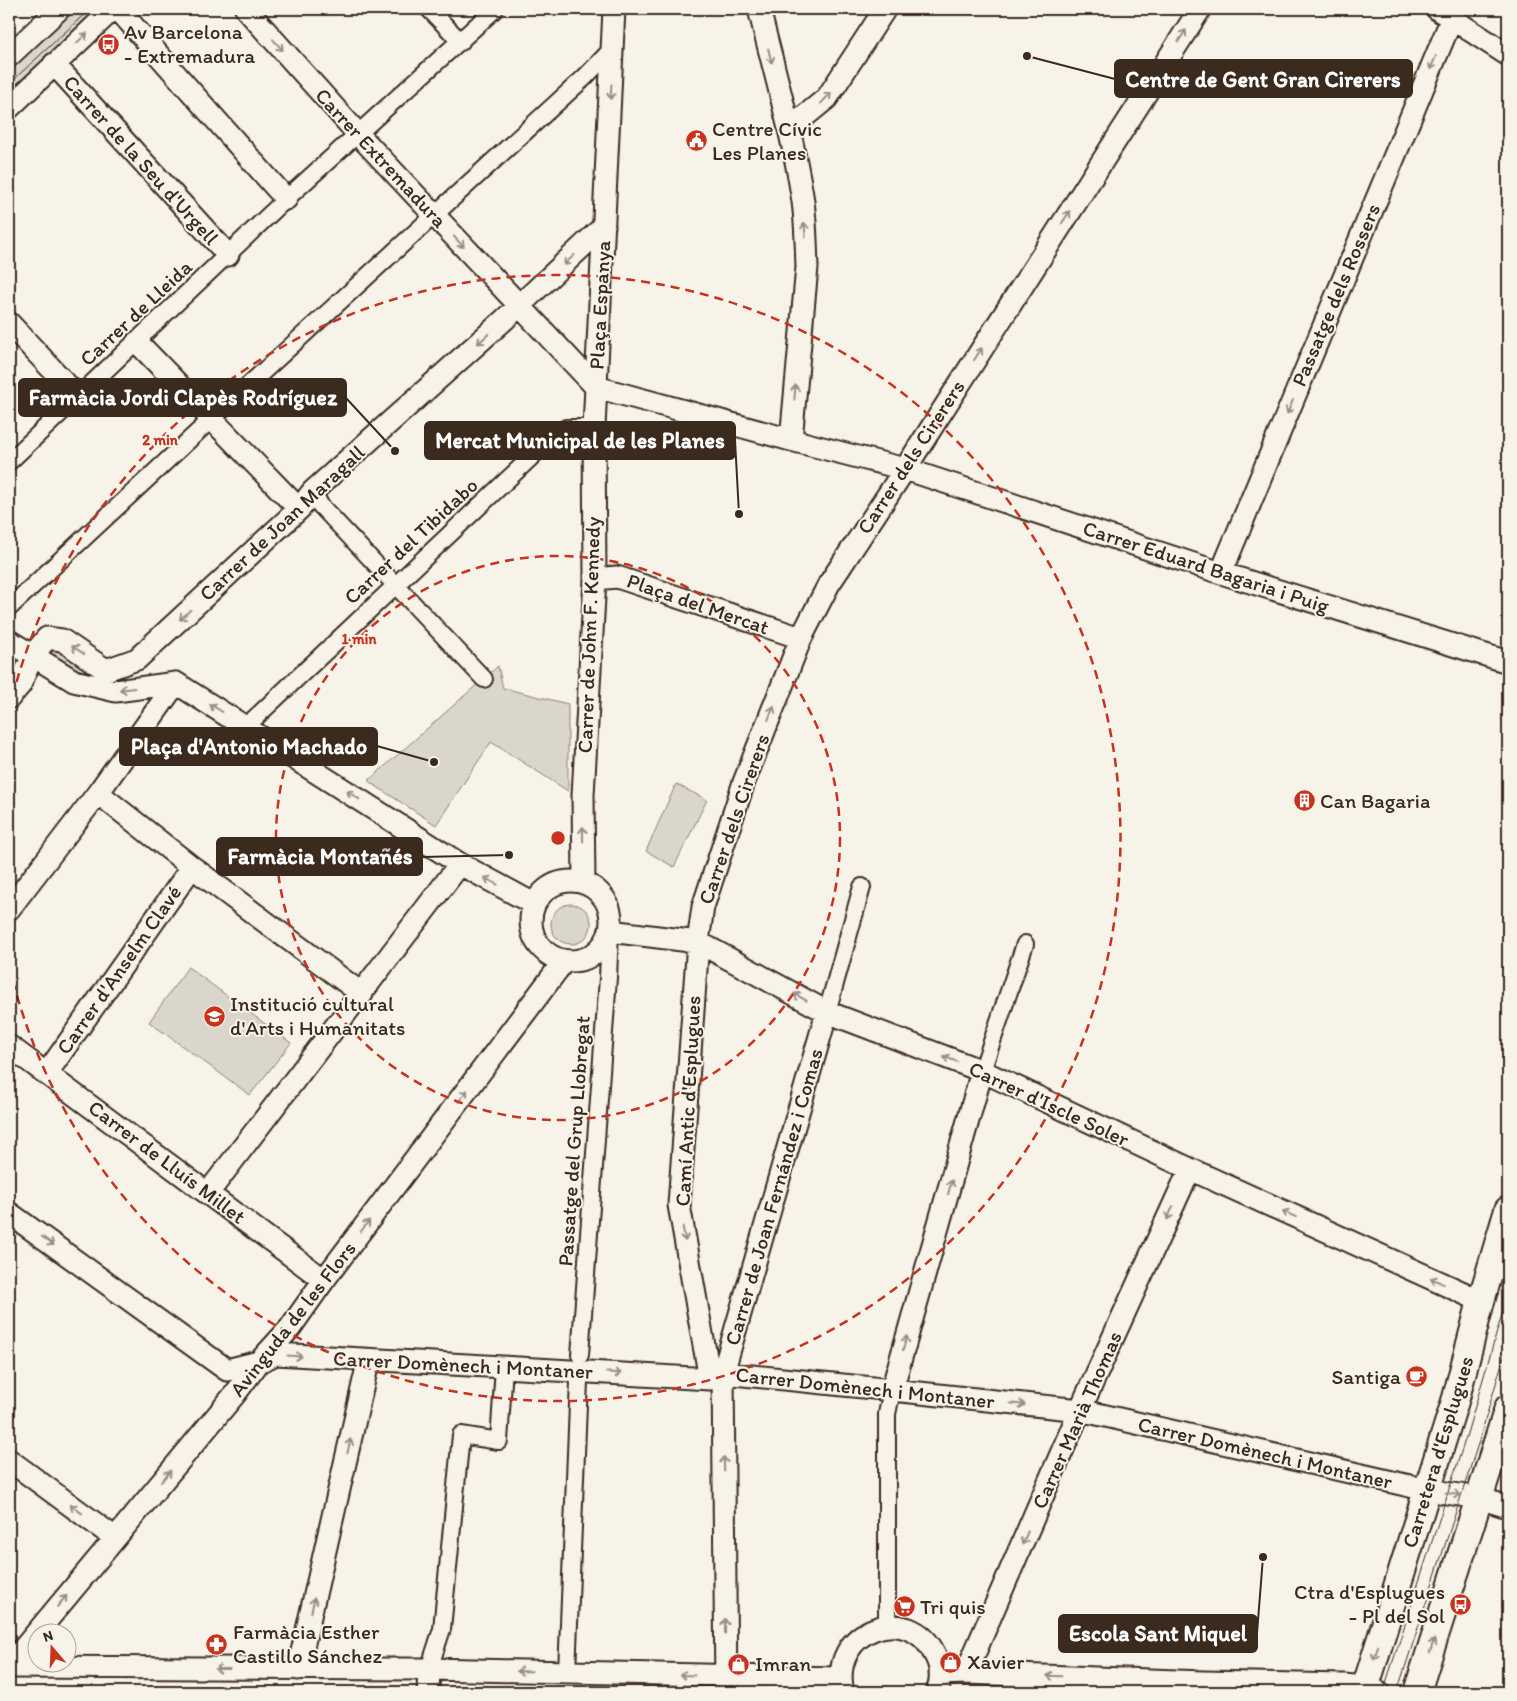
<svg xmlns="http://www.w3.org/2000/svg" width="1517" height="1701" viewBox="0 0 1517 1701" font-family="Itim,sans-serif">
<rect width="100%" height="100%" fill="#f7f3e8"/>
<filter id="ink" filterUnits="userSpaceOnUse"><feTurbulence type="fractalNoise" baseFrequency=".02" numOctaves="2"/><feDisplacementMap in="SourceGraphic" scale="10" xChannelSelector="R" yChannelSelector="G"/><feConvolveMatrix kernelMatrix="1 2 1 2 8 2 1 2 1" color-interpolation-filters="sRGB"/></filter>
<g filter="url(#ink)">
<path fill="#dbd6cb" stroke="#8b8074" d="M77,9H102L9,96V72Z
M53,649H58L103,674L124,684L94,680L48,655Z
M498,666L503,688L568,704V791L491,742L436,825L368,781Z
M676,784L707,800L674,867L646,851Z
M551 924a20 20 0 1 1 40 0a20 20 0 1 1-40 0Z
M188,967L291,1043L250,1095L149,1022Z"/>
<g fill="none" stroke-linecap="round" stroke-linejoin="round">
<defs>
<path id="pedestrian" d="M429,9L461,42
M9,462L286,199L495,9
M313,491L320,505L484,679
M9,608L219,412L585,77L613,48
M245,726L255,718L542,447L566,428H594
M827,1012L862,887
M982,1071L1025,944
M580,1355L608,978L610,931
M887,1626V1414L892,1390
M429,1669L442,1629L461,1435L499,1441L504,1367
M567,1672L579,1381"/>
<path id="minor" d="M118,9L286,199
M246,9L358,134L596,387
M759,9C774,70 792,132 802,195C806,218 806,243 807,267L791,440
M1437,9L1508,55
M9,56L59,9
M54,64L228,255
M9,108L113,9
M789,129L827,98L885,9
M9,323L77,396
M137,342L299,509
M596,387L791,440L905,469L1221,573L1508,662
M1221,573L1452,18
M595,579L617,577L801,638
M9,641L74,681L116,691L176,683
M176,683L460,864L534,904
M9,698L20,685L33,655L47,638L62,640L106,670L137,659L299,509L313,491L505,319L604,226
M98,793L192,867L362,994
M531 921a40 40 0 1 1 80 0a40 40 0 1 1-80 0Z
M584,883L583,795L595,579L594,428L614,9
M9,909L98,793L176,683
M610,931L698,942L827,1012L982,1071L1190,1169L1481,1301
M9,1046L324,1280
M47,1073L192,867
M208,1193L460,864
M9,1213L227,1370L259,1362L276,1354L710,1379L723,1373L873,1388L1080,1410L1427,1490L1479,1498L1508,1507
M710,1379L679,1205L698,942L703,907L744,782L801,638L829,584L905,469L1200,9
M892,1390L982,1071
M9,1460L115,1538
M9,1666L235,1394L259,1362L290,1328L324,1280L564,961
M9,1667L429,1669L840,1678
M298,1669L367,1367L366,1360
M966,1673L1080,1410L1190,1169
M940,1674L966,1673L1204,1682L1344,1685L1365,1687L1379,1692
M428,1692L429,1669
M726,1692L723,1373L827,1012
M843,1692C828,1629 910,1600 935,1655C941,1666 942,1680 937,1692"/>
<path id="tertiary" d="M1364,1692L1456,1398L1481,1301L1508,1210
M1417,1692L1508,1408"/>
</defs>
<use href="#pedestrian" stroke="#3b2a1e" stroke-width="20"/>
<use href="#minor" stroke="#3b2a1e" stroke-width="25"/>
<use href="#tertiary" stroke="#3b2a1e" stroke-width="30"/>
<use href="#pedestrian" stroke="#f7f3e8" stroke-width="16"/>
<use href="#minor" stroke="#f7f3e8" stroke-width="21"/>
<use href="#tertiary" stroke="#f7f3e8" stroke-width="26"/>
<path stroke="#3b2a1e" stroke-width="1" d="M9,84L90,9
M1383,1692L1466,1437L1508,1294
M1397,1692L1479,1441L1508,1343"/>
</g>
<defs><path id="oneway-shaft" d="M-6 0H5M1.5-3L5.5 0L1.5 3" fill="none" stroke-width="1.6" stroke-linecap="round" stroke-linejoin="round" transform="scale(1.25)"/></defs>
<g stroke="#998e83">
<use href="#oneway-shaft" transform="translate(1182 36) rotate(-57)"/>
<use href="#oneway-shaft" transform="translate(82 38) rotate(-43)"/>
<use href="#oneway-shaft" transform="translate(278 45) rotate(48)"/>
<use href="#oneway-shaft" transform="translate(770 56) rotate(76)"/>
<use href="#oneway-shaft" transform="translate(1433 63) rotate(113)"/>
<use href="#oneway-shaft" transform="translate(611 92) rotate(93)"/>
<use href="#oneway-shaft" transform="translate(826 98) rotate(-48)"/>
<use href="#oneway-shaft" transform="translate(1066 217) rotate(-57)"/>
<use href="#oneway-shaft" transform="translate(805 230) rotate(-95)"/>
<use href="#oneway-shaft" transform="translate(459 242) rotate(47)"/>
<use href="#oneway-shaft" transform="translate(569 260) rotate(137)"/>
<use href="#oneway-shaft" transform="translate(483 339) rotate(138)"/>
<use href="#oneway-shaft" transform="translate(978 354) rotate(-57)"/>
<use href="#oneway-shaft" transform="translate(795 392) rotate(-85)"/>
<use href="#oneway-shaft" transform="translate(1290 407) rotate(113)"/>
<use href="#oneway-shaft" transform="translate(185 615) rotate(137)"/>
<use href="#oneway-shaft" transform="translate(78 650) rotate(-146)"/>
<use href="#oneway-shaft" transform="translate(127 689) rotate(173)"/>
<use href="#oneway-shaft" transform="translate(216 708) rotate(-148)"/>
<use href="#oneway-shaft" transform="translate(771 713) rotate(-68)"/>
<use href="#oneway-shaft" transform="translate(353 795) rotate(-147)"/>
<use href="#oneway-shaft" transform="translate(583 834) rotate(-91)"/>
<use href="#oneway-shaft" transform="translate(491 881) rotate(-152)"/>
<use href="#oneway-shaft" transform="translate(800 997) rotate(-151)"/>
<use href="#oneway-shaft" transform="translate(950 1059) rotate(-159)"/>
<use href="#oneway-shaft" transform="translate(463 1096) rotate(-53)"/>
<use href="#oneway-shaft" transform="translate(950 1187) rotate(-74)"/>
<use href="#oneway-shaft" transform="translate(1170 1213) rotate(114)"/>
<use href="#oneway-shaft" transform="translate(1289 1214) rotate(-156)"/>
<use href="#oneway-shaft" transform="translate(365 1226) rotate(-53)"/>
<use href="#oneway-shaft" transform="translate(684 1234) rotate(80)"/>
<use href="#oneway-shaft" transform="translate(48 1241) rotate(36)"/>
<use href="#oneway-shaft" transform="translate(1437 1281) rotate(-156)"/>
<use href="#oneway-shaft" transform="translate(905 1343) rotate(-74)"/>
<use href="#oneway-shaft" transform="translate(295 1356) rotate(4)"/>
<use href="#oneway-shaft" transform="translate(614 1373) rotate(3)"/>
<use href="#oneway-shaft" transform="translate(1018 1404) rotate(6)"/>
<use href="#oneway-shaft" transform="translate(349 1446) rotate(-77)"/>
<use href="#oneway-shaft" transform="translate(724 1464) rotate(-91)"/>
<use href="#oneway-shaft" transform="translate(166 1476) rotate(-50)"/>
<use href="#oneway-shaft" transform="translate(1453 1494) rotate(9)"/>
<use href="#oneway-shaft" transform="translate(76 1509) rotate(-144)"/>
<use href="#oneway-shaft" transform="translate(1025 1538) rotate(113)"/>
<use href="#oneway-shaft" transform="translate(62 1601) rotate(-50)"/>
<use href="#oneway-shaft" transform="translate(313 1605) rotate(-77)"/>
<use href="#oneway-shaft" transform="translate(725 1626) rotate(-91)"/>
<use href="#oneway-shaft" transform="translate(1432 1646) rotate(-72)"/>
<use href="#oneway-shaft" transform="translate(1376 1653) rotate(108)"/>
<use href="#oneway-shaft" transform="translate(222 1669) rotate(-180)"/>
<use href="#oneway-shaft" transform="translate(524 1671) rotate(-179)"/>
<use href="#oneway-shaft" transform="translate(687 1675) rotate(-179)"/>
<use href="#oneway-shaft" transform="translate(1054 1676) rotate(-178)"/>
</g>
</g>
<g fill="none" stroke="#c8321e" stroke-width="2.5" stroke-dasharray="9 6">
<circle cx="558" cy="838" r="282"/>
<path d="M9 711A563 563 0 1 1 9 965"/>
</g>
<defs>
<symbol id="bus-disc" viewBox="-11 -11 22 22"><circle r="9.5" fill="#c8321e" stroke="#f7f3e8"/><path d="M-5-6H5V4H4V6H2V4H-2V6H-4V4H-5ZM-3.5-4V0h7V-4ZM-3.5 1.2v1.5H-2V1.2ZM2 1.2v1.5H3.5V1.2Z" fill="#fff"/></symbol>
<symbol id="civic-disc" viewBox="-11 -11 22 22"><circle r="9.5" fill="#c8321e" stroke="#f7f3e8"/><path d="M-.6-6.5H3V-4.5H.6V-3L4-1V1h2V6H-6V1h2V-1L-.6-3ZM-1.2 2.5V6h2.4V2.5Z" fill="#fff"/></symbol>
<symbol id="building-disc" viewBox="-11 -11 22 22"><circle r="9.5" fill="#c8321e" stroke="#f7f3e8"/><path d="M-4-6H4V6H1V3H-1V6H-4ZM-2.5-4.3h1.7v1.8h-1.7ZM.8-4.3h1.7v1.8H.8ZM-2.5-1h1.7V.8h-1.7ZM.8-1h1.7V.8H.8Z" fill="#fff"/></symbol>
<symbol id="school-disc" viewBox="-11 -11 22 22"><circle r="9.5" fill="#c8321e" stroke="#f7f3e8"/><path d="M0-5L7-2L0 1L-7-2ZM-4 1L0 2.5L4 1V4Q0 6-4 4Z" fill="#fff"/></symbol>
<symbol id="cafe-disc" viewBox="-11 -11 22 22"><circle r="9.5" fill="#c8321e" stroke="#f7f3e8"/><path d="M-5.5-4.5H6V0H3Q3 3.5 0 3.5H-2.5Q-5.5 3.5-5.5 0ZM3-3.2v2h1.7v-2ZM-6 4.5H4V6H-6Z" fill="#fff"/></symbol>
<symbol id="supermarket-disc" viewBox="-11 -11 22 22"><circle r="9.5" fill="#c8321e" stroke="#f7f3e8"/><path d="M-6-5.5h2.5l.6 2H6L4.5 2H-2.5L-4.4-4H-6ZM-1.5 3.2a1.3 1.3 0 1 0 .1 0ZM3 3.2a1.3 1.3 0 1 0 .1 0Z" fill="#fff"/></symbol>
<symbol id="pharmacy-disc" viewBox="-11 -11 22 22"><circle r="9.5" fill="#c8321e" stroke="#f7f3e8"/><path d="M-2-6h4v4h4v4h-4v4h-4v-4h-4v-4h4Z" fill="#fff"/></symbol>
<symbol id="shop-disc" viewBox="-11 -11 22 22"><circle r="9.5" fill="#c8321e" stroke="#f7f3e8"/><path d="M-5-2.5h2.3a2.7 3.5 0 0 1 5.4 0H5L5.5 6h-11ZM-1.5-2.5h3a1.5 2.3 0 0 0-3 0Z" fill="#fff"/></symbol>
</defs>
<g fill-rule="evenodd">
<use href="#bus-disc" x="96" y="32" width="25" height="25"/>
<use href="#civic-disc" x="684" y="128" width="25" height="25"/>
<use href="#building-disc" x="1292" y="788" width="25" height="25"/>
<use href="#school-disc" x="202" y="1004" width="25" height="25"/>
<use href="#cafe-disc" x="1404" y="1364" width="25" height="25"/>
<use href="#bus-disc" x="1448" y="1592" width="25" height="25"/>
<use href="#supermarket-disc" x="892" y="1594" width="25" height="25"/>
<use href="#pharmacy-disc" x="204" y="1632" width="25" height="25"/>
<use href="#shop-disc" x="938" y="1650" width="25" height="25"/>
<use href="#shop-disc" x="726" y="1652" width="25" height="25"/>
</g>
<g text-anchor="middle" stroke-width="4" stroke-linejoin="round" paint-order="stroke">
<g font-size="21" fill="#3b2a1e" stroke="#f7f3e8" text-anchor="start">
<text x="124" y="39">Av Barcelona<tspan x="124" dy="24">- Extremadura</tspan></text>
<text x="712" y="136">Centre Cívic<tspan x="712" dy="24">Les Planes</tspan></text>
<text x="1320" y="808">Can Bagaria</text>
<text x="230" y="1011">Institució cultural<tspan x="230" dy="24">d'Arts i Humanitats</tspan></text>
<text x="1401" y="1384" text-anchor="end">Santiga</text>
<text x="1445" y="1599" text-anchor="end">Ctra d'Esplugues<tspan x="1445" dy="24">- Pl del Sol</tspan></text>
<text x="920" y="1614">Tri quis</text>
<text x="233" y="1639">Farmàcia Esther<tspan x="233" dy="24">Castillo Sánchez</tspan></text>
<text x="967" y="1669">Xavier</text>
<text x="755" y="1671">Imran</text>
</g>
<g font-size="21" fill="#3b2a1e" stroke="#f7f3e8">
<text transform="translate(381 158) rotate(47)" y="7">Carrer Extremadura</text>
<text transform="translate(141 160) rotate(48)" y="7">Carrer de la Seu d'Urgell</text>
<text transform="translate(1336 295) rotate(-67)" y="7">Passatge dels Rossers</text>
<text transform="translate(600 305) rotate(-87)" y="7">Plaça Espanya</text>
<text transform="translate(136 313) rotate(-43)" y="7">Carrer de Lleida</text>
<text transform="translate(911 457) rotate(-57)" y="7">Carrer dels Cirerers</text>
<text transform="translate(282 523) rotate(-43)" y="7">Carrer de Joan Maragall</text>
<text transform="translate(411 541) rotate(-43)" y="7">Carrer del Tibidabo</text>
<text transform="translate(1206 567) rotate(18)" y="7">Carrer Eduard Bagaria i Puig</text>
<text transform="translate(698 604) rotate(19)" y="7">Plaça del Mercat</text>
<text transform="translate(589 635) rotate(-88)" y="7">Carrer de John F. Kennedy</text>
<text transform="translate(734 819) rotate(-71)" y="7">Carrer dels Cirerers</text>
<text transform="translate(119 970) rotate(-55)" y="7">Carrer d'Anselm Clavé</text>
<text transform="translate(688 1101) rotate(-87)" y="7">Camí Antic d'Esplugues</text>
<text transform="translate(1049 1104) rotate(25)" y="7">Carrer d'Iscle Soler</text>
<text transform="translate(574 1141) rotate(-86)" y="7">Passatge del Grup Llobregat</text>
<text transform="translate(167 1162) rotate(37)" y="7">Carrer de Lluís Millet</text>
<text transform="translate(774 1197) rotate(-74)" y="7">Carrer de Joan Fernández i Comas</text>
<text transform="translate(293 1319) rotate(-52)" y="7">Avinguda de les Flors</text>
<text transform="translate(463 1365) rotate(3)" y="7">Carrer Domènech i Montaner</text>
<text transform="translate(865 1388) rotate(6)" y="7">Carrer Domènech i Montaner</text>
<text transform="translate(1077 1420) rotate(-66)" y="7">Carrer Marià Thomas</text>
<text transform="translate(1438 1452) rotate(-73)" y="7">Carretera d'Esplugues</text>
<text transform="translate(1265 1453) rotate(13)" y="7">Carrer Domènech i Montaner</text>
</g>
</g>
<circle cx="558" cy="838" r="8" fill="#c8321e" stroke="#f7f3e8" stroke-width="2.5"/>
<g font-size="15" text-anchor="middle" font-weight="bold" fill="#c8321e" stroke="#f7f3e8" stroke-width="4" stroke-linejoin="round" paint-order="stroke">
<text x="160" y="445">2 min</text>
<text x="359" y="644">1 min</text>
</g>
<path fill="none" stroke="#3b2a1e" stroke-width="2" d="M1027 56L1115 79M395 451L346 398M739 514L735 440M434 762L377 746M509 855L422 857M1263 1557L1257 1633"/>
<g fill="#3b2a1e" stroke="#f7f3e8" stroke-width="2">
<circle cx="1027" cy="56" r="5"/>
<circle cx="395" cy="451" r="5"/>
<circle cx="739" cy="514" r="5"/>
<circle cx="434" cy="762" r="5"/>
<circle cx="509" cy="855" r="5"/>
<circle cx="1263" cy="1557" r="5"/>
</g>
<g fill="#3b2a1e" stroke="#3b2a1e" stroke-width="2">
<rect x="1115" y="60" width="297" height="37" rx="5"/>
<rect x="19" y="379" width="327" height="37" rx="5"/>
<rect x="425" y="422" width="310" height="37" rx="5"/>
<rect x="120" y="728" width="257" height="37" rx="5"/>
<rect x="217" y="838" width="205" height="37" rx="5"/>
<rect x="1059" y="1615" width="198" height="37" rx="5"/>
</g>
<g font-size="22" text-anchor="middle" font-weight="bold" fill="#fff">
<text x="1263" y="87">Centre de Gent Gran Cirerers</text>
<text x="183" y="405">Farmàcia Jordi Clapès Rodríguez</text>
<text x="580" y="448">Mercat Municipal de les Planes</text>
<text x="249" y="754">Plaça d'Antonio Machado</text>
<text x="320" y="864">Farmàcia Montañés</text>
<text x="1158" y="1641">Escola Sant Miquel</text>
</g>
<rect width="1517" height="1701" fill="none" stroke="#f7f3e8" stroke-width="30"/>
<rect x="15" y="15" width="1487" height="1671" fill="none" stroke="#3b2a1e" stroke-width="2" filter="url(#ink)"/>
<g transform="translate(52 1648) rotate(341)"><circle r="24" fill="#f7f3e8" stroke="#aca397"/>
<path d="M0-4L9 19L0 12L-9 19Z" fill="#c8321e"/>
<text y="-8" font-size="14" font-weight="bold" text-anchor="middle" fill="#3b2a1e">N</text>
</g>
</svg>
